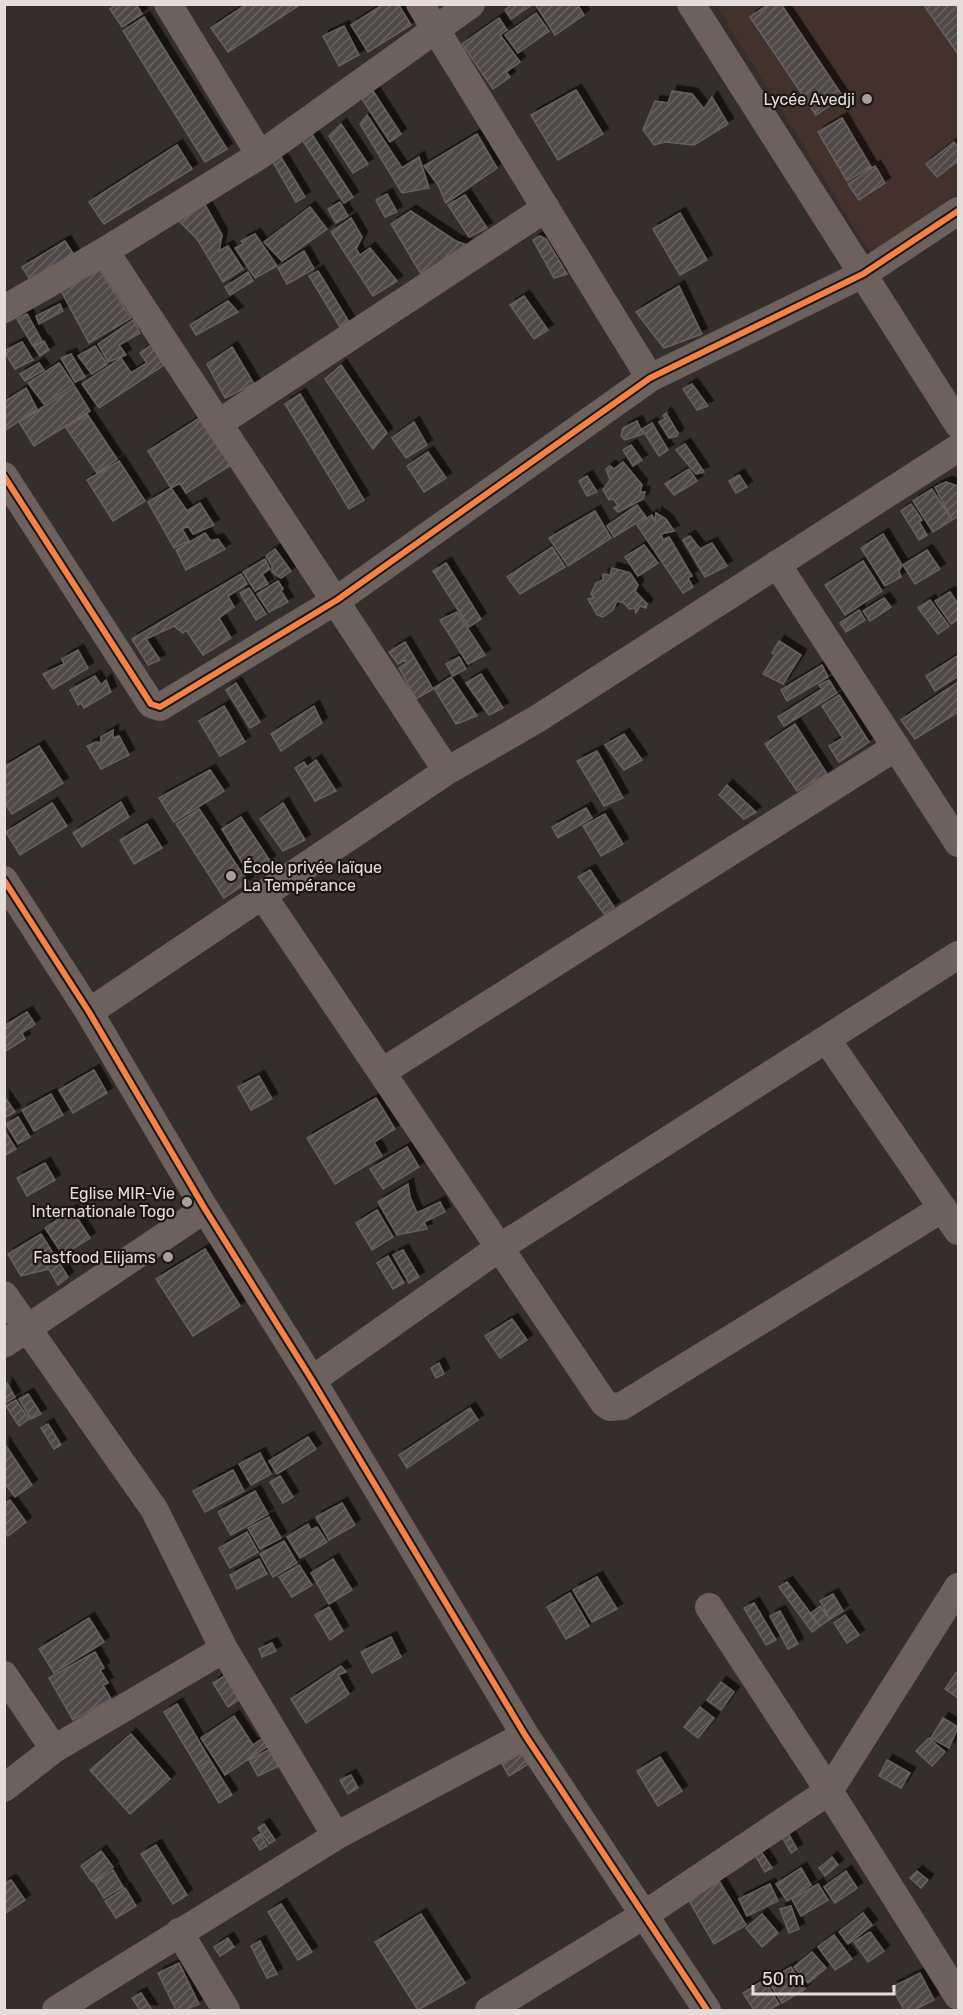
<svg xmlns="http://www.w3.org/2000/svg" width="963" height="2015" viewBox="0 0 963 2015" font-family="Rubik,sans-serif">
<defs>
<pattern id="building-hatch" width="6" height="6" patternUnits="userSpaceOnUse" patternTransform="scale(1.5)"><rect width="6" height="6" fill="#4f4a48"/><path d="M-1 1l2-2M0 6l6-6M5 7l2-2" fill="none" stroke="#686462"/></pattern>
<filter id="shadow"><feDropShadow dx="5.5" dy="-5.5" stdDeviation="0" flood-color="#0009"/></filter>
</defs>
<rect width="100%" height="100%" fill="#342e2c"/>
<path fill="#43322b" d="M716,5H958V193L871,254Z"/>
<path fill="url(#building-hatch)" stroke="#66615f" stroke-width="1.5" filter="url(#shadow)" d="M117,4H136L142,14L122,27L110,9Z
M247,4L298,6L228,52L211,28Z
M384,4H398L411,25L368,52L351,25Z
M512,4H533L511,19L505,10Z
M535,4H577L584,15L555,35Z
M769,4H781L843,97L816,115L750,17Z
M923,4H958V54Z
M536,13L549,31L518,53L505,35Z
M144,17L227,149L205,162L123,31Z
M499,18L507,30L500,35L520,62L506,72L510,77L493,89L462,44Z
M344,26L359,55L339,66L323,36Z
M576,90L603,134L558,160L531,115Z
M373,91L401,134L390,142L362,99Z
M672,91L692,94L704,109L712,97L728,124L694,145L665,142L654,145L643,130L655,101L668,103Z
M367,115L402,168L419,157L429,188L402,193L360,124Z
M842,118L871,167L847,181L818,132Z
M341,124L368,164L353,173L329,136Z
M311,133L353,197L344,203L302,140Z
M477,134L497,168L446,203L438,185L424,166Z
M954,142L958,147V161L937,177L926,164Z
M177,145L192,169L104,224L89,202Z
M279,154L305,197L296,202L271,159Z
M875,166L885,183L859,200L848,184Z
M387,194L397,212L385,217L376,200Z
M465,195L487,228L469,237L448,205Z
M203,201L222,235L219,251L228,246L243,269L223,282L197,239L179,221Z
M340,202L348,216L336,223L328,209Z
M310,207L327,229L282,261L264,242Z
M411,211L456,241L469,246L421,274L391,224Z
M680,213L707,260L680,275L653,229Z
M351,218L362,237L356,249L360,255L370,248L397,281L373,296L331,232Z
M255,234L277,266L255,278L235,248L243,244L241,241Z
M540,236L546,239L567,274L554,278L533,240Z
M65,241L74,255L31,281L22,267Z
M304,251L314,269L287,284L278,268Z
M98,267L131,318L89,343L60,289Z
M318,271L349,322L340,327L309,276Z
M248,272L253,281L230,295L225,287Z
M679,286L702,334L664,348L636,312Z
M524,296L548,330L534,339L510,305Z
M228,301L238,312L196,335L190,325Z
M60,304L63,311L39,324L36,316Z
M27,314L42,341L33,346L17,319Z
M133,320L140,333L119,345L126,355L108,362L98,344Z
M44,341L49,350L40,356L34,347Z
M22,342L33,360L15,369L4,351Z
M151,345L164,365L99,408L82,384L121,358L131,373L147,363L140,353Z
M95,346L107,364L92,374L78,356Z
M232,347L254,384L225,398L207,364Z
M71,354L85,377L75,382L61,358Z
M39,363L44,370L25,381L20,374Z
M59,363L74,385L44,404L28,383Z
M341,365L387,433L373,449L325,379Z
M692,384L708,406L697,410L683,389Z
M75,387L90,411L34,446L19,422Z
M26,388L37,409L4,431V402Z
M300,394L364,500L349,509L285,404Z
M666,413L678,433L677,436L669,438L659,422L666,418L663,416Z
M87,414L117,459L97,473L66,428Z
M201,417L231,465L186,493L180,483L171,488L148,451Z
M637,421L643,434L625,440L621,436L623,428Z
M414,422L427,445L406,458L392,438Z
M652,423L668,450L659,456L642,429Z
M685,444L704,472L696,474L676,450Z
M631,445L642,460L633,466L623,450Z
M428,452L446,478L424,492L407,466Z
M119,461L145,501L113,521L87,480Z
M623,462L642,485L640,492H645L643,499L618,512L614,508L618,505L613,499L609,500L603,490L610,480L606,469L610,466L614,469Z
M689,469L697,481L674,495L665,484Z
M739,475L747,487L736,493L729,481Z
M587,476L597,492L587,496L579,481Z
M946,482L958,486V516L952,520L935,487Z
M171,488L187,511L200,503L214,525L193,534L188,526L182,529L189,541L174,548L148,502Z
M932,489L952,520L933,532L913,501Z
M911,504L922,520L919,522L927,535L919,540L901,511Z
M637,505L646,517L614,537L607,526Z
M595,511L611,538L568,566L549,538Z
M656,513L666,519L674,531L661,534L663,540L669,537L692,576L688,578L693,587L683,593L637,525L652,515L655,521Z
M205,533L211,541L218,539L225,549L186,570L176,550Z
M883,534L902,565L899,571L901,577L885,586L861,548Z
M690,536L700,549L712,543L727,566L705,577L683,540Z
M644,545L658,563L638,576L625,557Z
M552,547L565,567L520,594L507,577Z
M275,549L291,571L281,578L272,572V566L266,556Z
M927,550L940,569L915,584L903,565Z
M265,559L270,569L262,574L268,584L255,591L243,572Z
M863,561L882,591L845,615L825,585Z
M446,563L481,619L469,627L433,571Z
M612,568L630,573L638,585L635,591L647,604L646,608L640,606L636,613L635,608L629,609L624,603L617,601L613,610L603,617L597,615L588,599L594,598L591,594L596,583L603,580V574L610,575Z
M241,574L247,584L228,596L234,607L219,618L231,638L203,655L186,630L183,633L174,626L146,639L160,660L148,665L132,639Z
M278,581L283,589L281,591L288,602L269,612L257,594Z
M249,588L266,614L256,620L240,593Z
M950,592L958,604V619L951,624L935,601Z
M884,598L891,607L870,621L863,611Z
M930,600L949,626L938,634L918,608Z
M859,610L865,620L846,632L840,623Z
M457,612L485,655L468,664L440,620Z
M779,641L801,655L783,684L763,674L775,655L772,653Z
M405,642L433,689L416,699L399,668L406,663L405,660L398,664L389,652Z
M78,650L88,668L53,689L43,674L64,664L62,659Z
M957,656L958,676L935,691L926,676Z
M459,657L466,669L453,676L446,664Z
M822,665L828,677L787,701L781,690Z
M481,674L503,708L489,715L466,683Z
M95,676L101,685L106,680L111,692L84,708L81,703L78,705L70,690Z
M451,677L477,716L456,724L434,688Z
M829,680L837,693L784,726L778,717L822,689L819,685Z
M958,682V712L915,739L901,720Z
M236,683L260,722L250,728L226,690Z
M839,695L869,742L839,762L829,746L843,738L822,706Z
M224,706L245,742L220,756L199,721Z
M314,706L322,723L281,751L271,734Z
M795,724L827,774L797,791L765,744Z
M113,730V738L119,736L129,755L101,769L87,746L96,742L101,743V737Z
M624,734L642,760L624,770L605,745Z
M39,746L63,783L12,814L4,802V767Z
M597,751L623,798L604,806L577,761Z
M316,760L336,791L315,801L295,768L304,762L307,767Z
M210,770L224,791L174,822L159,798Z
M727,785L756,812L744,819L719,795Z
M121,802L129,817L82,847L73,833Z
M52,803L67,826L20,855L6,832Z
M283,803L305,840L283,851L260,819Z
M586,808L592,818L558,838L552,827Z
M199,809L248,882L224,898L176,824Z
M605,814L623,844L601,856L583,826Z
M241,817L270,861L249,874L222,829Z
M147,824L162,848L134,864L120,840Z
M590,870L614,907L604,914L578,877Z
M27,1012L35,1024L22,1033L25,1039L4,1052V1026Z
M94,1070L107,1093L73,1113L59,1090Z
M259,1076L272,1099L251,1110L238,1087Z
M51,1094L63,1115L34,1131L22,1110Z
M4,1096L15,1112L4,1118Z
M376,1098L395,1129L374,1142L382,1156L335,1184L307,1138Z
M18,1117L30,1137L18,1144L6,1124Z
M4,1130L16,1149L4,1156Z
M407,1147L419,1167L383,1189L370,1169Z
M45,1163L55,1180L27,1196L17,1178Z
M408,1184L410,1197L417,1213L440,1202L445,1212L424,1222L427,1229L397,1235L378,1202Z
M72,1210L90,1238L63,1255L45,1228Z
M377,1210L393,1237L372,1250L356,1223Z
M41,1234L68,1277L58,1285L49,1269L21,1276L8,1254Z
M205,1249L240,1306L193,1336L156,1279Z
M403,1250L419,1277L409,1283L393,1255Z
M388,1256L404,1283L393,1289L377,1263Z
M512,1319L527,1340L500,1358L485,1336Z
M439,1363L444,1374L436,1378L431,1368Z
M7,1383L15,1397L7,1402L4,1398Z
M28,1394L41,1414L31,1419L19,1399Z
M16,1400L29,1419L19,1426L6,1406Z
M470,1408L478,1420L407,1468L399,1455Z
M48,1424L61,1445L54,1449L41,1428Z
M308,1437L316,1449L277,1474L269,1461Z
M4,1443L32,1485L15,1497L4,1482Z
M260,1453L271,1474L251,1485L239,1464Z
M233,1470L244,1491L205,1512L193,1491Z
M280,1476L293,1497L283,1503L270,1482Z
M255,1491L268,1514L231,1535L218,1512Z
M10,1500L26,1522L8,1536L4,1532V1504Z
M342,1503L355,1525L329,1540L316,1517Z
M269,1517L281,1538L260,1549L248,1528Z
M308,1524L311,1530L317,1527L327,1542L300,1558L287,1537Z
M247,1532L258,1552L230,1568L219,1548Z
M284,1541L297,1563L273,1577L260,1554Z
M259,1559L267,1574L237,1589L230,1575Z
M333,1559L352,1590L329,1604L311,1573Z
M299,1565L312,1585L292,1597L279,1577Z
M597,1577L617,1609L592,1622L573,1590Z
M787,1582L820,1626L812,1632L779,1587Z
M570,1593L589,1626L566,1639L547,1607Z
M833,1594L843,1611L830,1619L820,1601Z
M754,1603L776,1640L766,1645L744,1608Z
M820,1606L830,1619L820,1626L810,1614Z
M329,1607L343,1631L330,1640L315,1615Z
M780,1611L798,1644L788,1649L770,1616Z
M845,1615L859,1635L847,1643L834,1623Z
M89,1618L104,1642L54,1673L39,1649Z
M391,1637L401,1657L372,1673L361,1652Z
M272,1643L276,1651L262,1657L259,1649Z
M95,1652L104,1668L100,1670L108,1683L103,1685L111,1699L73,1720L49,1678Z
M341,1666L346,1672L338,1675L349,1694L306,1723L291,1699Z
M956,1673L958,1674V1698L945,1689Z
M226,1675L240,1699L228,1707L213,1683Z
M721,1682L734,1692L721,1710L707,1700Z
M177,1704L210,1760L198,1768L164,1712Z
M700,1707L714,1718L698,1738L684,1727Z
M234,1716L253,1745L266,1736L271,1744L225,1775L201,1738Z
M943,1718L958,1727L949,1748L931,1738Z
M131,1734L170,1779L130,1814L90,1770Z
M929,1738L945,1752L932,1766L916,1751Z
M272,1748L281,1765L258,1776L249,1760Z
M523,1752L530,1763L509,1776L502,1764Z
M660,1757L682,1791L658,1806L637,1771Z
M210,1760L232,1795L219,1803L198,1768Z
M887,1760L910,1773L901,1788L879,1776Z
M351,1775L358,1788L348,1794L340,1780Z
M264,1824L275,1840L269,1844L258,1828Z
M787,1831L797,1849L791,1853L781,1835Z
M260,1834L267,1846L260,1850L253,1839Z
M156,1845L187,1895L173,1904L141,1854Z
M760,1850L772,1868L765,1872L754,1854Z
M101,1851L113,1867L92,1882L81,1866Z
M832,1857L838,1865L825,1876L819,1868Z
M801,1868L811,1885L787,1901L776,1884Z
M113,1870L123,1887L104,1898L94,1882Z
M846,1871L857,1888L835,1903L824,1887Z
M917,1871L928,1880L921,1888L910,1878Z
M11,1880L25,1900L4,1914V1884Z
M719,1881L746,1925L714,1944L688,1899Z
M770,1884L778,1901L747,1916L739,1899Z
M818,1884L828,1900L801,1916L792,1899Z
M125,1888L136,1906L116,1918L105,1901Z
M281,1904L312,1952L298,1960L268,1912Z
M791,1906L799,1929L789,1933L780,1909Z
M863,1913L872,1925L848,1944L839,1932Z
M421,1914L465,1983L418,2010L375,1942Z
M762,1914L778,1933L762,1947L746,1928Z
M870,1932L884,1951L868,1962L854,1942Z
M834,1935L852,1959L835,1970L818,1947Z
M228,1938L234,1947L220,1956L214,1947Z
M260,1941L277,1974L267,1978L251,1946Z
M812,1952L826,1968L808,1983L794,1967Z
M179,1963L199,2004L185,2010H176L158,1973Z
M791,1967L805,1989L782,2003L768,1981Z
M920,1973L934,2000L914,2010H904L892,1987Z
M764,1980L779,2004L769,2010H754L743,1993Z
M141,1993L152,2010H140L132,1998Z"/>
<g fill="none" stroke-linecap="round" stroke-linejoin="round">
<path stroke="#6c615d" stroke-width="28" d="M168,4L260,155
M420,4L650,378
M691,4L958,424
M105,251L447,771
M4,309L105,251L260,155L471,4
M219,423L546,208
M4,476L151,704L160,707L337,600L650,378L863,274L958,211
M777,564L958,843
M4,880L89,1012L205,1209L312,1380L525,1735L707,2010
M263,896L604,1403L610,1407L622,1406L943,1208
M89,1012L447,771L537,719L958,448
M827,1040L958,1231
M382,1072L896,747
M4,1295L154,1509L224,1649L336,1836
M4,1344L205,1209
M312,1380L499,1248L958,955
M709,1607L829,1791L958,1996
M4,1675L54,1749
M4,1788L54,1749L224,1649
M179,1932L226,2010
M56,2010L336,1836L525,1735
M489,2010L644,1915L829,1791L958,1587"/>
<defs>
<path id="cycleway" d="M4,476L151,704L160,707L337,600L650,378L863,274L958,211
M4,880L89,1012L205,1209L312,1380L525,1735L707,2010"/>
</defs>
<use href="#cycleway" stroke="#1b1614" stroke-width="10"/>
<use href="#cycleway" stroke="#f48246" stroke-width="6"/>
</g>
<g fill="#a7a09d" stroke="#1b1614" stroke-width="2">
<circle cx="867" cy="99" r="6"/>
<circle cx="231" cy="876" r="6"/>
<circle cx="187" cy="1202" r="6"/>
<circle cx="168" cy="1257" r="6"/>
</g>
<g text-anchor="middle" stroke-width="4.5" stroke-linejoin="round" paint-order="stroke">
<g font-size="16" fill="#e5ddda" stroke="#1b1614" text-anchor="end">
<text x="855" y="105">Lycée Avedji</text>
<text x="243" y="873" text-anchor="start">École privée laïque<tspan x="243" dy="18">La Tempérance</tspan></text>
<text x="175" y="1199">Eglise MIR-Vie<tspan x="175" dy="18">Internationale Togo</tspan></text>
<text x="156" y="1263">Fastfood Elijams</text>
</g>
</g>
<rect width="963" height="2015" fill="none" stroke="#e5ddda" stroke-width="12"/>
<path d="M753 1985v9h141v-9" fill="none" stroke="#e5ddda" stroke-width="3"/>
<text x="762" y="1985" font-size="18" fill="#e5ddda" stroke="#1b1614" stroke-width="4.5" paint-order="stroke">50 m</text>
</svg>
